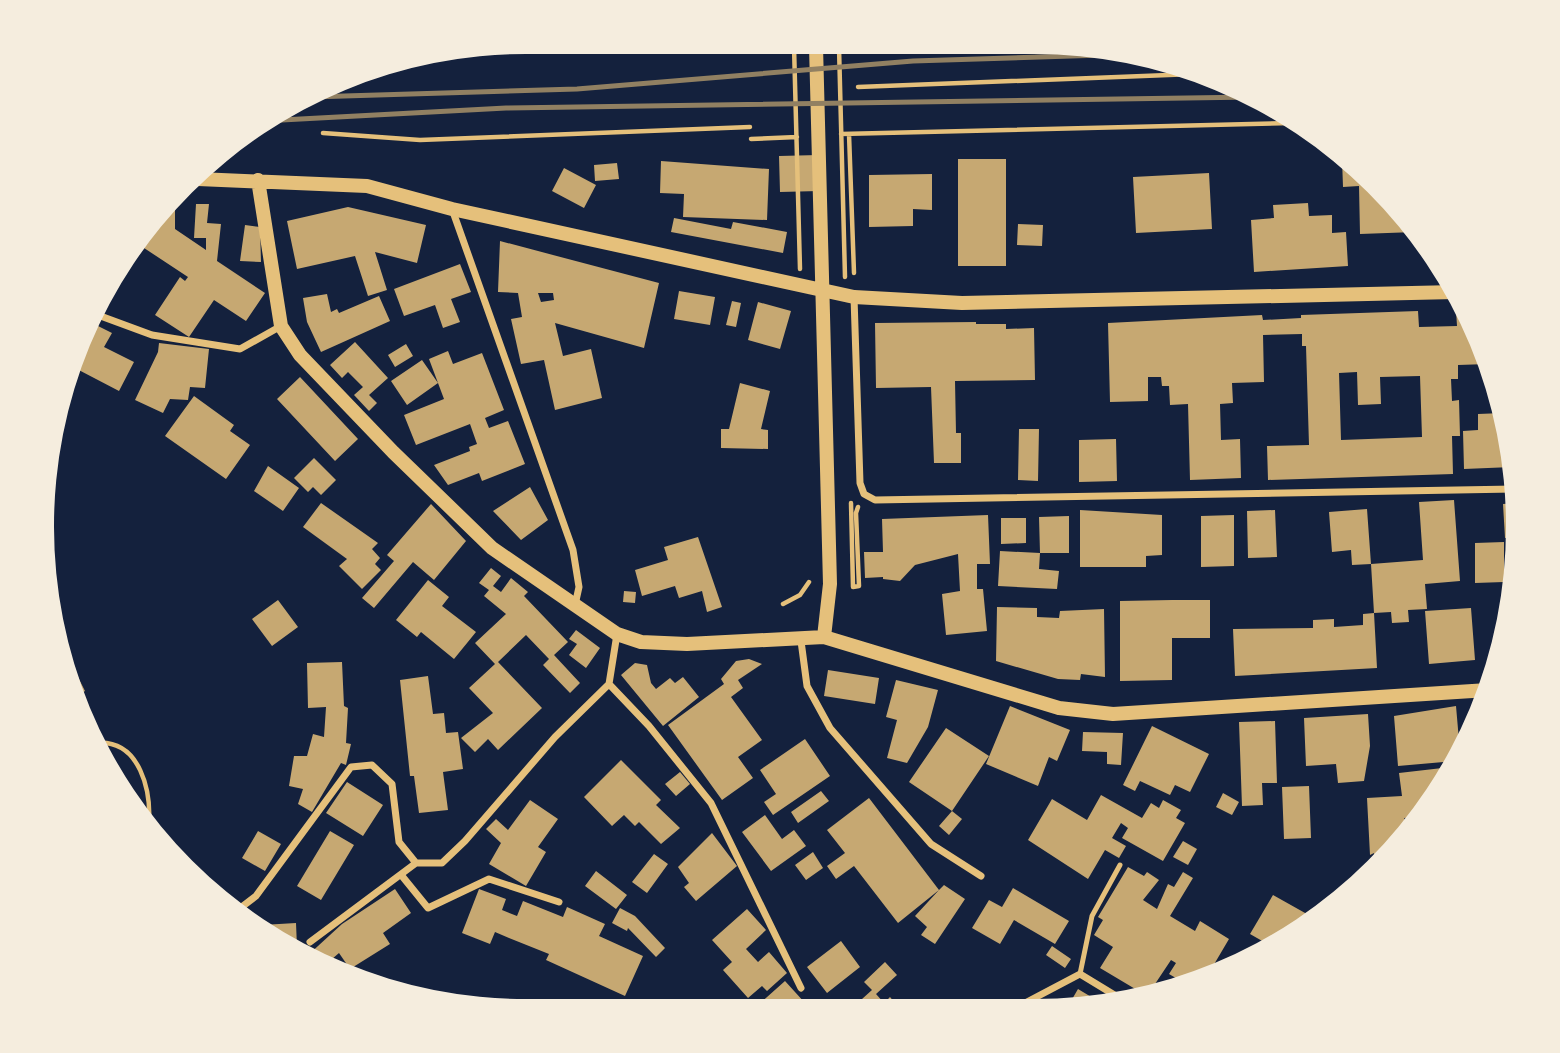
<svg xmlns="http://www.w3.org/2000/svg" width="1560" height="1053" viewBox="0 0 1560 1053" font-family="'Golos Text',sans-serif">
<rect width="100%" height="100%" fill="#14213d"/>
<path fill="#c6a872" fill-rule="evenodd" d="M818,155L819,191L780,192L779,156Z
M958,159H1006V266H958Z
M1342,159L1376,184L1415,232L1360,234L1359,186L1343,187Z
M661,161L769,169L767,220L683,217L684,194L660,193Z
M617,163L619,179L595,181L594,165Z
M564,168L596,185L584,208L552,191Z
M1209,173L1212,229L1136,233L1133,177Z
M932,174V210L913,209V226L869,227V175Z
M1308,203L1309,216L1332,215V233L1346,232L1348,266L1254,272L1251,220L1274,218L1273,205Z
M196,204H209L207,223L221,224L217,261L265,293L246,321L214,300L189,337L155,315L180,277L185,281L188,277L141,246L144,242H136L142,231L170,205H175V229L206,250V238H194Z
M348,207L426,225L417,263L375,252L387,290L368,296L355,256L297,269L287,221Z
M674,218L731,229L733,222L787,232L783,253L671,232Z
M1018,224L1043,225L1042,246L1017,245Z
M245,225L260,227L261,262L240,261Z
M500,241L659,283L644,348L555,323L563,356L591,349L602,398L555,410L544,360L521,364L511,319L522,317L518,293L498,292ZM538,293H553L554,300L541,302Z
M460,264L471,292L451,299L460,322L443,328L435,305L404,316L394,289Z
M679,291L715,297L710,325L674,319Z
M327,294L331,312L337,309L339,313L379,296L390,321L321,352L307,322L303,298Z
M732,301L741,303L736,327L726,325Z
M758,302L791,311L780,349L748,340Z
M1464,309L1481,341L1488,364L1458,365V379H1451L1452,401L1459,400L1460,436H1452L1453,474L1268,480L1267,446L1309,445L1306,346H1302V334L1263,335L1264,382L1232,383L1233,403L1220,404L1221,440L1240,439L1241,478L1190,480L1188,404L1170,405L1169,386H1162L1161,377H1148V401L1110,402L1108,323L1262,315L1263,320L1301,318V315L1418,311L1419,327L1457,326L1456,310ZM1357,372L1358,405L1381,404L1380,377L1420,376L1422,437L1341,440L1339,373Z
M90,322L112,333L104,347L134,362L119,391L73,367L78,347Z
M976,322V324H1006V329L1034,328L1035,380L955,381L956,433H961V463H934L931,387L876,388L875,323Z
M355,342L388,378L369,395L377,403L369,411L354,395L363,387L348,372L342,378L330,365Z
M159,343L209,349L205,388L190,387L188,400L170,399L163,413L135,400L158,352Z
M406,344L413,356L395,367L388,355Z
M448,351L453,364L482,353L504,410L485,418L489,428L508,421L525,464L482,481L479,473L448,485L434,465L470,451L469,447L477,444L470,424L416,445L404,415L444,399L438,383L407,405L391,381L422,360L438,383L429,359Z
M300,377L358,439L335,461L277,399Z
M740,383L770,391L761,429L768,430V449L721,448V429H729Z
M194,396L234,425L230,431L250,445L226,479L165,436Z
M1503,413L1509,432L1512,467L1464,469L1463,431L1478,430V414Z
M1019,429H1039L1038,481L1018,480Z
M1116,439L1117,481L1079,482V440Z
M314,458L336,480L321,495L313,487L308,492L294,478Z
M268,466L299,488L283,511L254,491Z
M530,487L548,520L521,540L493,511Z
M1454,500L1460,581L1425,584L1427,609L1408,610L1409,622L1392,623L1391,612L1374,613L1371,564L1423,560L1419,502Z
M321,503L378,543L372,549L380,558L375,564L381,570L362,589L339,566L347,559L303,527Z
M1516,503L1517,537L1505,538L1503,504Z
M431,504L466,541L434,580L413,562L374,608L362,598L394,561L387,555Z
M1367,509L1371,564L1352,565L1351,550L1332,552L1329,512Z
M1080,510L1162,515V555L1146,556V567H1080Z
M1275,510L1277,557L1248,558L1247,511Z
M988,515L990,564H977V589H983L987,631L946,635L942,594L960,591L958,554L915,565L900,581L883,579V577L865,578L864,552H883L882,519Z
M1234,515V566L1201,567V516Z
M1069,516V553H1040L1039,517Z
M1001,518H1026V543L1001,544Z
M698,537L722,607L707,612L702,591L679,598L675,586L642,596L635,570L668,560L664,547Z
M1504,542V582L1475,583V543Z
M1000,551L1040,553L1039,569L1059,571L1057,589L998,586Z
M491,568L501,576L493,586L501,592L511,578L528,592L524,596L568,642L554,655L580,683L570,693L543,665L549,659L526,635L498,662L542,708L498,750L488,739L475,752L461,738L493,713L469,688L495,664L475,643L506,614L484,596L489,590L479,583Z
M428,580L449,597L442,606L476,632L454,659L421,632L417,637L396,620Z
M624,591L636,592L635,603L623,602Z
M278,600L298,627L272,646L252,619Z
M1172,600H1210V638H1172V680L1120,681V601Z
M997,607L1037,608V617L1059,618L1060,611L1104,609L1105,677L1081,674L1080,680L1058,679L996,661Z
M1471,608L1475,660L1429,664L1425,611Z
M1503,611H1510L1505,634H1504Z
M1374,613L1377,668L1235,676L1233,629L1313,628V620L1334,619V627L1363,625V614Z
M576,630L600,648L586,668L569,655L577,644L569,639Z
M749,659L762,664L738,680L743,688L731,697L762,740L738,757L753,778L722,800L668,725L724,684L721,679L736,661Z
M342,662L344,706L348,708L346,743L351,744L346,765L341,763L312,812L298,804L303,789L289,786L294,756H307L313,734L324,737L326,707L308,708L307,663Z
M635,663L647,665L651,683L656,689L670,678L675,683L683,677L699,697L663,726L621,675Z
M828,670L879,678L875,704L824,696Z
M428,676L433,714L444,713L446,733L458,732L463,769L443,772L448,810L419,813L414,776H410L400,680Z
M78,677L85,691L79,695L73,680Z
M896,680L938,690L928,727L907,763L887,758L897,720L886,717Z
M1010,706L1070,730L1057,761L1049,757L1038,786L986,764Z
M1456,706L1460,752L1455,761L1398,766L1394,716Z
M1368,714L1370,746L1364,781L1338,783L1336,764L1306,766L1304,718Z
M1275,721L1277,783H1262L1263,805L1242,806L1239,722Z
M1152,726L1209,754L1190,792L1175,785L1170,795L1140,781L1135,791L1123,785Z
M946,728L989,756L952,811L909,782Z
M1083,732L1123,733L1121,765L1107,764V752L1082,751Z
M805,739L830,776L773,815L764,802L776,794L760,770Z
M621,760L661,800L656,805L680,828L661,844L639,822L635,826L624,815L612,826L584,797Z
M1451,767L1437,795L1419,817L1404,818L1409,829L1376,869L1374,853L1370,855L1367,798L1402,796L1399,773Z
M680,772L690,784L676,796L665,784Z
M347,782L383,805L363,836L326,813Z
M1309,786L1311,838L1284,839L1282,787Z
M821,791L829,801L798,823L791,812Z
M1223,793L1239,802L1232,815L1216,807Z
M1101,795L1142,818L1151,803L1159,808L1163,800L1181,810L1176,818L1185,823L1163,861L1122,838L1128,828L1121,823L1112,838L1126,846L1119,858L1105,850L1088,879L1028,840L1052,799L1087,820Z
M869,798L939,890L944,885L965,899L935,944L921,935L927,927L915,916L939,890L898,923L854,866L836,879L827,866L845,853L827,830Z
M530,800L558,819L538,847L546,852L526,886L489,864L501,843L486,829L496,819L508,830Z
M952,811L962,819L949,835L939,826Z
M765,815L782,839L794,830L806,846L771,871L742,832Z
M258,831L281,844L265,871L242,858Z
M330,831L354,845L321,900L297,886Z
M712,833L737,866L696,901L684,887L689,883L678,867Z
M1183,841L1197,849L1188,865L1173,857Z
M813,852L823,868L806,880L795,865Z
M654,854L668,864L647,893L632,882Z
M1128,867L1144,876L1147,872L1159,880L1143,900L1157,909L1168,884L1174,887L1183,872L1193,878L1170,916L1195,931L1200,921L1229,939L1206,978L1186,984L1169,974L1176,963L1171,960L1147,996L1100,968L1113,947L1094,935L1103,920L1098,917Z
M596,871L627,895L616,909L585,886Z
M1013,888L1069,921L1055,944L1014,920L1000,944L972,928L989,900L1002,907Z
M395,889L411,913L383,933L390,944L350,969L339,953L325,965L306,957L342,924Z
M479,889L506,899L502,910L517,916L523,901L563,917L567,907L605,924L599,936L643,956L625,996L546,960L549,954L509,938L495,932L490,944L462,933Z
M1273,895L1314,918L1303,929L1271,946L1250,934Z
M620,908L635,916L665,948L656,957L628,928L627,931L612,923Z
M747,909L766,930L746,949L758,962L769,952L787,973L767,991L762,986L748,998L723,970L732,962L712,940Z
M296,923L297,947L262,925Z
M841,941L860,967L827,993L807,967Z
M1052,946L1071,959L1065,968L1046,955Z
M885,962L897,975L876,994L884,1003L890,997L900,1009L852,1008L872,990L864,982Z
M785,981L805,1003L800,1007H756Z
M1078,989L1103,1004L1067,1008Z"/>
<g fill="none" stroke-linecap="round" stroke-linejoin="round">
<path stroke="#e5c07b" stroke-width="4.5" d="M794,46L800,269
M839,47L845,277
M858,87L1194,74
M323,133L420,140L750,127
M841,134L1291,123
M849,134L854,273
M751,139L797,137
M1440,276V263
M851,503L853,587L859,586L856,513L858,507
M783,604L800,595L809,582
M97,743C141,740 151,792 149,824"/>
<path stroke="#e5c07b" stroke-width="5" d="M1080,974L1092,916L1120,865"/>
<path stroke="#e5c07b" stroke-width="7" d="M452,209L573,550L579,587L575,605
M854,297L860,483L864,494L875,500L1514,489
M95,314L152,335L240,349L281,326
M801,641L807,686L830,728L931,844L981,876
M609,684L649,726L711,803L801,988
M402,876L428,908L489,879L559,902
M239,909L256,896L351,767L372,765L392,784L399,842L416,863H442L465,841L555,737L609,684L617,634
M310,942L416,863
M1017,1011L1025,1003L1080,974L1126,1002"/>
<path stroke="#e5c07b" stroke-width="14" d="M816,46L830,584L824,637
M198,179L367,186L452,209L854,297L962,303L1455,292
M258,180L281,326L300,355L393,452L492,548L617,634L641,642L687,644L824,637L1059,708L1113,714L1488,690"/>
<path stroke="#918062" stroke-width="5" d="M311,97L577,89L913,61L1135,54
M263,121L506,108L1254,97"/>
</g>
<path d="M0 0H1560V1053H0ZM526 54H1034A472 472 0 0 1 1506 526V527A472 472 0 0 1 1034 999H526A472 472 0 0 1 54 527V526A472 472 0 0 1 526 54Z" fill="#f5edde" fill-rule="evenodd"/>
</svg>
